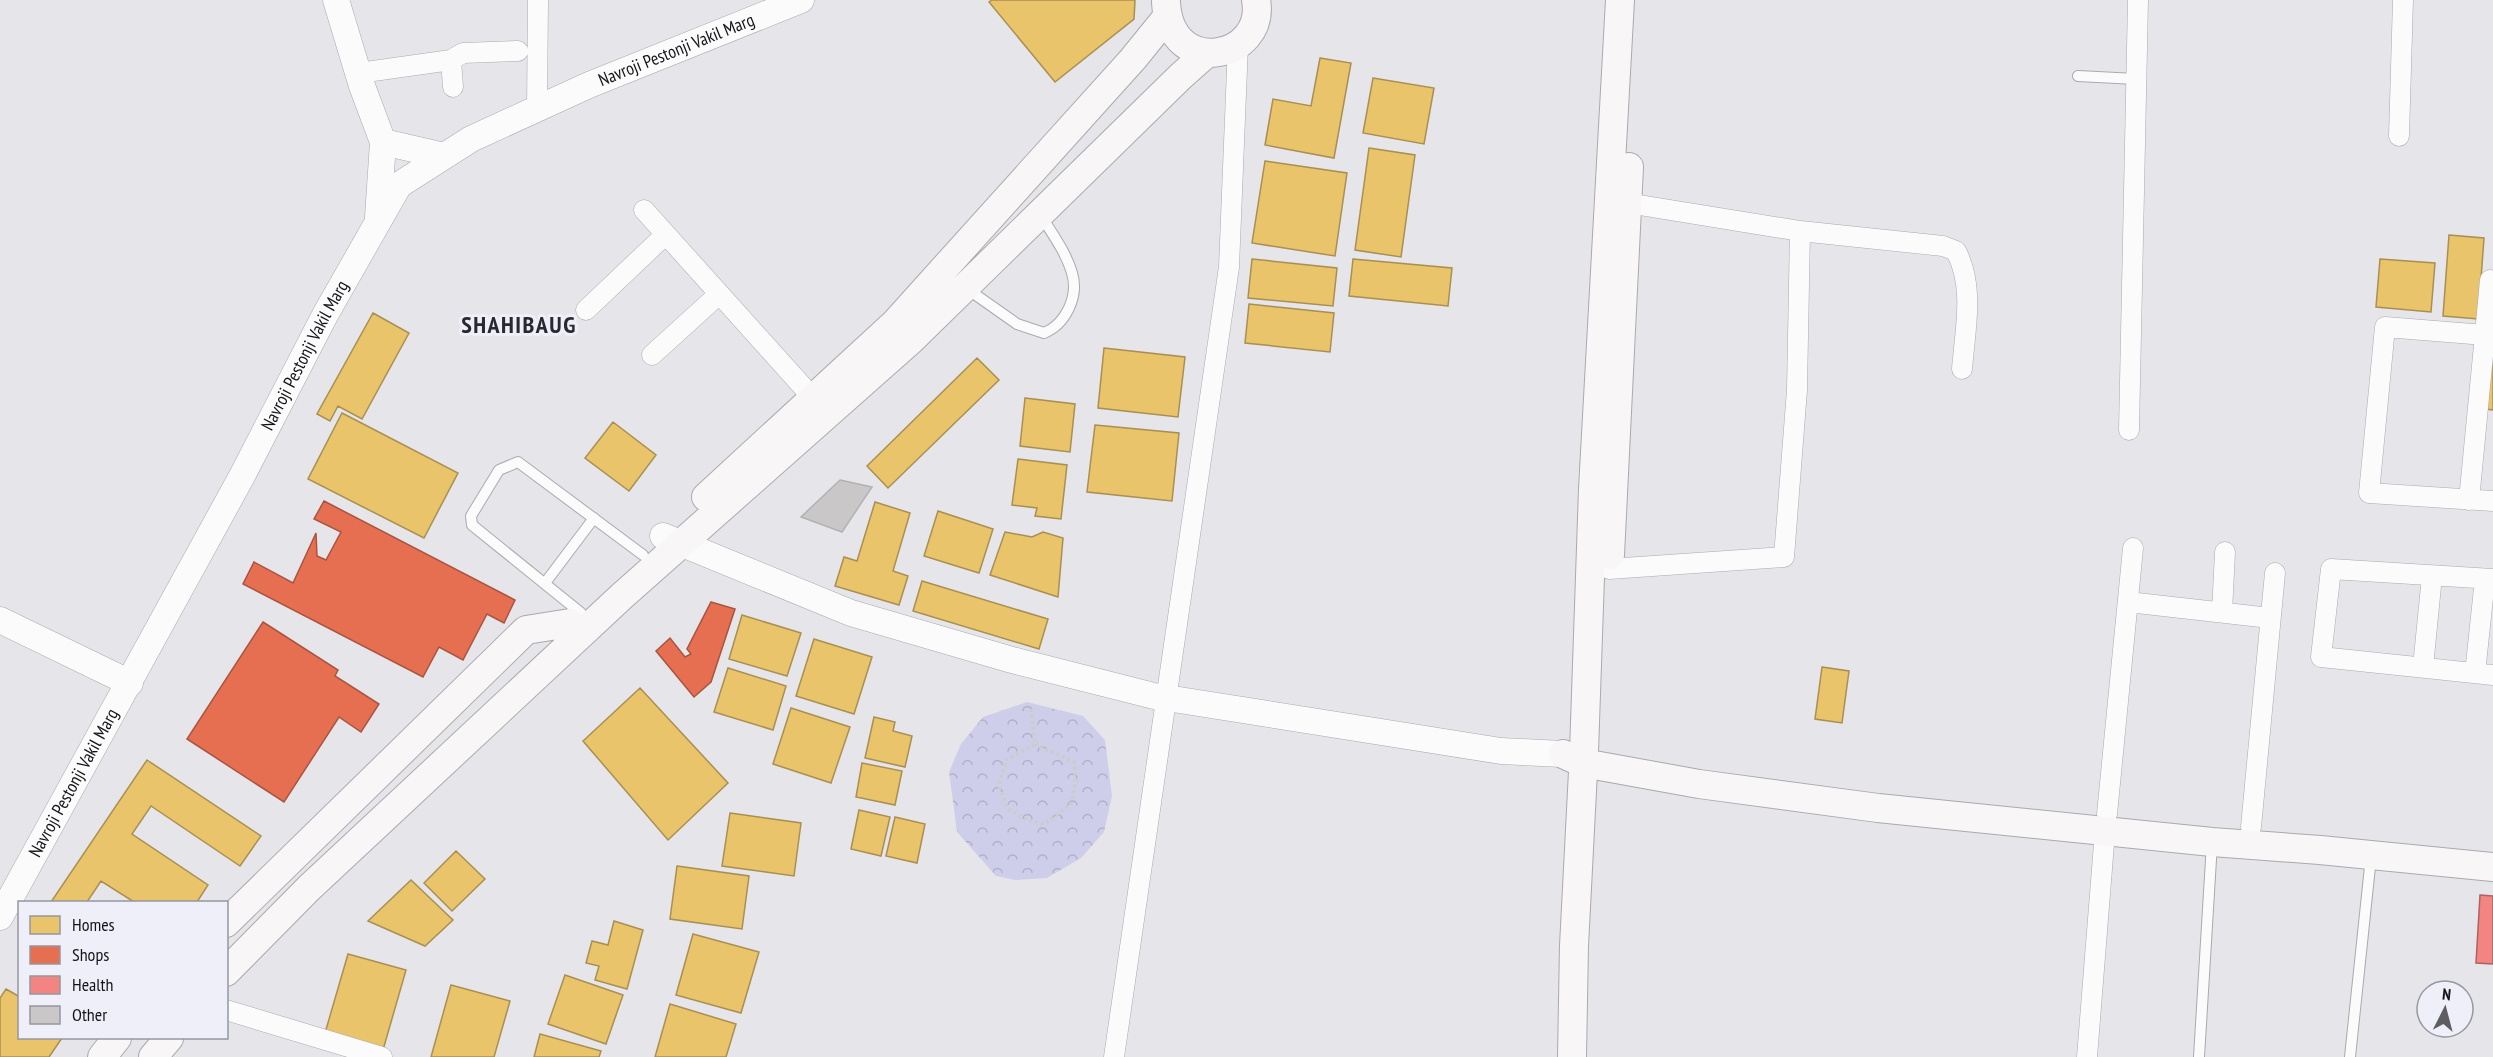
<svg xmlns="http://www.w3.org/2000/svg" width="2493" height="1057" viewBox="0 0 2493 1057" font-family="'PT Sans Narrow',sans-serif">
<defs>
<pattern id="park-crowns" width="20" height="18" patternUnits="userSpaceOnUse" patternTransform="scale(1.5)"><rect width="20" height="18" fill="#cfceea"/><path d="M2 6a3 3 0 1 1 6 0M12 15a3 3 0 1 1 6 0" fill="none" stroke="#b1b0c8"/></pattern>
</defs>
<rect width="100%" height="100%" fill="#e5e5ea"/>
<path fill="url(#park-crowns)" d="M1027,702L1083,716L1105,740L1112,796L1104,832L1081,858L1047,878L1015,880L996,876L957,832L949,772L961,744L983,717Z"/>
<path fill="#e9c46a" stroke="#a98f51" stroke-width="1.5" d="M992,0H1135L1134,19L1055,82L989,2Z
M1320,58L1351,63L1334,158L1265,145L1273,99L1311,106Z
M1373,78L1434,88L1424,144L1363,133Z
M1369,148L1415,155L1401,257L1355,250Z
M1265,161L1347,173L1335,256L1252,243Z
M2449,235L2484,238L2478,319L2443,316Z
M1252,259L1337,268L1333,306L1248,298Z
M1353,259L1452,268L1448,306L1349,296Z
M2380,259L2435,263L2431,312L2376,307Z
M1249,304L1334,313L1330,352L1245,343Z
M373,313L409,333L362,419L338,406L330,421L317,414Z
M1104,348L1185,357L1178,417L1098,408Z
M977,358L999,380L888,488L867,466Z
M2489,362L2493,363V410L2486,409Z
M1025,398L1075,404L1070,452L1020,446Z
M342,413L458,473L424,538L308,479Z
M613,422L656,455L629,491L585,458Z
M1095,425L1179,433L1172,501L1087,492Z
M1018,459L1067,465L1061,519L1035,516L1037,508L1012,505Z
M875,502L910,513L893,571L908,576L899,605L835,586L844,557L857,561Z
M938,511L993,529L979,573L924,556Z
M1005,532L1032,537L1043,532L1063,538L1058,597L990,575Z
M922,581L1048,619L1039,649L913,611Z
M742,615L801,633L787,676L729,659Z
M814,639L872,657L854,714L796,696Z
M1822,667L1849,671L1842,723L1815,719Z
M728,668L786,686L773,730L714,712Z
M640,688L728,783L668,840L583,741Z
M791,708L850,727L831,783L773,764Z
M874,717L895,722L893,731L912,736L905,767L865,758Z
M147,760L261,836L240,866L151,806L132,834L208,885L197,902H134L101,881L87,902H51Z
M862,763L902,771L895,805L856,797Z
M859,810L890,817L881,856L851,849Z
M730,813L801,823L794,876L722,866Z
M895,817L925,824L917,863L886,856Z
M456,851L485,879L452,911L424,883Z
M677,866L749,876L742,929L670,919Z
M411,880L453,920L425,946L368,921Z
M614,921L643,930L627,989L595,980L599,966L586,963L592,941L608,945Z
M693,934L759,952L741,1013L676,995Z
M348,954L406,970L383,1050L325,1033Z
M565,975L623,995L606,1044L548,1024Z
M451,985L510,1001L494,1057H431Z
M6,989L20,997V1038H62L49,1057H0V998Z
M670,1004L736,1024L726,1057H655Z
M540,1034L601,1051L599,1057H534Z"/>
<path fill="#e76f51" stroke="#a85440" stroke-width="1.5" d="M324,501L515,600L504,623L487,614L463,660L439,647L423,677L243,584L254,562L293,583L316,533L317,556L326,560L341,532L314,519Z
M711,602L735,609L711,682L694,697L656,651L670,638L685,657L691,654L687,649Z
M263,622L338,670L335,676L379,704L361,732L339,717L284,802L187,739Z"/>
<path fill="#f28482" stroke="#af6262" stroke-width="1.5" d="M2480,895L2493,896V964L2476,963Z"/>
<path fill="#c9c7c8" stroke="#b3b1b2" stroke-width="1.5" d="M840,480L872,487L842,532L801,517Z"/>
<g fill="none" stroke-linecap="round" stroke-linejoin="round">
<defs>
<path id="service" d="M2078,76L2136,79
M966,288L1017,324L1044,333C1066,324 1079,296 1072,273C1066,252 1051,232 1040,214
M545,583L594,518
M581,613L472,525L471,516L499,470L518,462L643,555
M2199,1057L2212,843
M2350,1057L2371,857"/>
<path id="minor" d="M451,60L463,53L518,51
M359,73L451,60L453,87
M537,109L538,0
M2399,136L2403,0
M644,210L813,398
M1800,231L1943,246L1956,251C1975,287 1965,330 1962,369
M586,310L665,235
M2485,335L2490,280
M652,355L718,295
M2129,430L2138,0
M2469,500L2485,335L2385,327L2369,493L2493,501
M1609,569L1784,557L1797,390L1800,231L1627,203
M2493,579L2331,569L2321,657L2493,675
M2128,602L2270,618
M2222,612L2225,552
M2423,667L2432,576
M2475,673L2485,579
M2107,814L2133,548
M2251,827L2275,573
M226,1010L382,1057
M1114,1057L1229,267L1238,44
M2087,1057L2105,831"/>
<g id="tertiary">
<path d="M336,0L362,86L383,142L444,156"/>
<path d="M378,217L383,142"/>
<path d="M663,536L851,613L1012,660L1154,696L1501,751L1563,754"/>
<path d="M0,620L130,683"/>
<path id="s1" d="M0,917L242,476L325,315L399,185L471,139L589,85L801,0"/>
</g>
<path id="secondary" d="M1166,2C1170,80 1267,59 1256,0
M706,497L895,323L1133,59L1167,17
M1610,555L1629,167
M1563,754L1583,763L1699,784L1878,808L2212,842L2320,850L2493,867
M226,923L526,630L570,623
M226,972L309,888L622,596L911,340L1181,76L1207,53
M102,1057L117,1038
M153,1057L169,1038
M1572,1057L1574,946L1584,752L1593,489L1620,0"/>
</defs>
<use href="#service" stroke="#aaaaae" stroke-width="12"/>
<use href="#minor" stroke="#aaaaae" stroke-width="21"/>
<use href="#tertiary" stroke="#aaaaae" stroke-width="27"/>
<use href="#secondary" stroke="#aaaaae" stroke-width="30"/>
<path stroke="#ccccce" stroke-width="4" stroke-dasharray="3 3" stroke-linecap="butt" d="M1031,709L1035,744L1006,760L999,785L1008,809L1027,820L1044,824L1071,804L1076,780L1074,762L1035,744"/>
<use href="#service" stroke="#fbfbfc" stroke-width="10"/>
<use href="#minor" stroke="#fbfbfc" stroke-width="20"/>
<use href="#tertiary" stroke="#fbfbfc" stroke-width="26"/>
<use href="#secondary" stroke="#f8f6f6" stroke-width="28"/>
</g>
<g text-anchor="middle" stroke-width="6" stroke-linejoin="round" paint-order="stroke">
<g font-size="18" fill="#141418" stroke="#efeffa">
<text dy="6" stroke="none"><textPath href="#s1" startOffset="1143">Navroji Pestonji Vakil Marg</textPath></text>
<text dy="6" stroke="none"><textPath href="#s1" startOffset="639">Navroji Pestonji Vakil Marg</textPath></text>
<text dy="6" stroke="none"><textPath href="#s1" startOffset="153">Navroji Pestonji Vakil Marg</textPath></text>
</g>
<g font-size="24" font-weight="bold" letter-spacing="1.5" fill="#292931" stroke="#efeffa">
<text x="519" y="333">SHAHIBAUG</text>
</g>
</g>
<rect x="18" y="901" width="210" height="138" fill="#efeffa" stroke="#9797a0" stroke-width="1.5"/>
<rect x="30" y="916" width="30" height="18" fill="#e9c46a" stroke="#9797a0" stroke-width="1.5"/>
<text x="72" y="931" font-size="18" fill="#141418">Homes</text>
<rect x="30" y="946" width="30" height="18" fill="#e76f51" stroke="#9797a0" stroke-width="1.5"/>
<text x="72" y="961" font-size="18" fill="#141418">Shops</text>
<rect x="30" y="976" width="30" height="18" fill="#f28482" stroke="#9797a0" stroke-width="1.5"/>
<text x="72" y="991" font-size="18" fill="#141418">Health</text>
<rect x="30" y="1006" width="30" height="18" fill="#c9c7c8" stroke="#9797a0" stroke-width="1.5"/>
<text x="72" y="1021" font-size="18" fill="#141418">Other</text>
<g transform="translate(2445 1009) rotate(6)"><circle r="28" fill="#efeffa" stroke="#9797a0" stroke-width="1.5"/>
<path d="M0-4.5L10 22L0 15L-10 22Z" fill="#5d5d62"/>
<text y="-9" font-size="16" font-weight="bold" text-anchor="middle" fill="#141418">N</text>
</g>
</svg>
